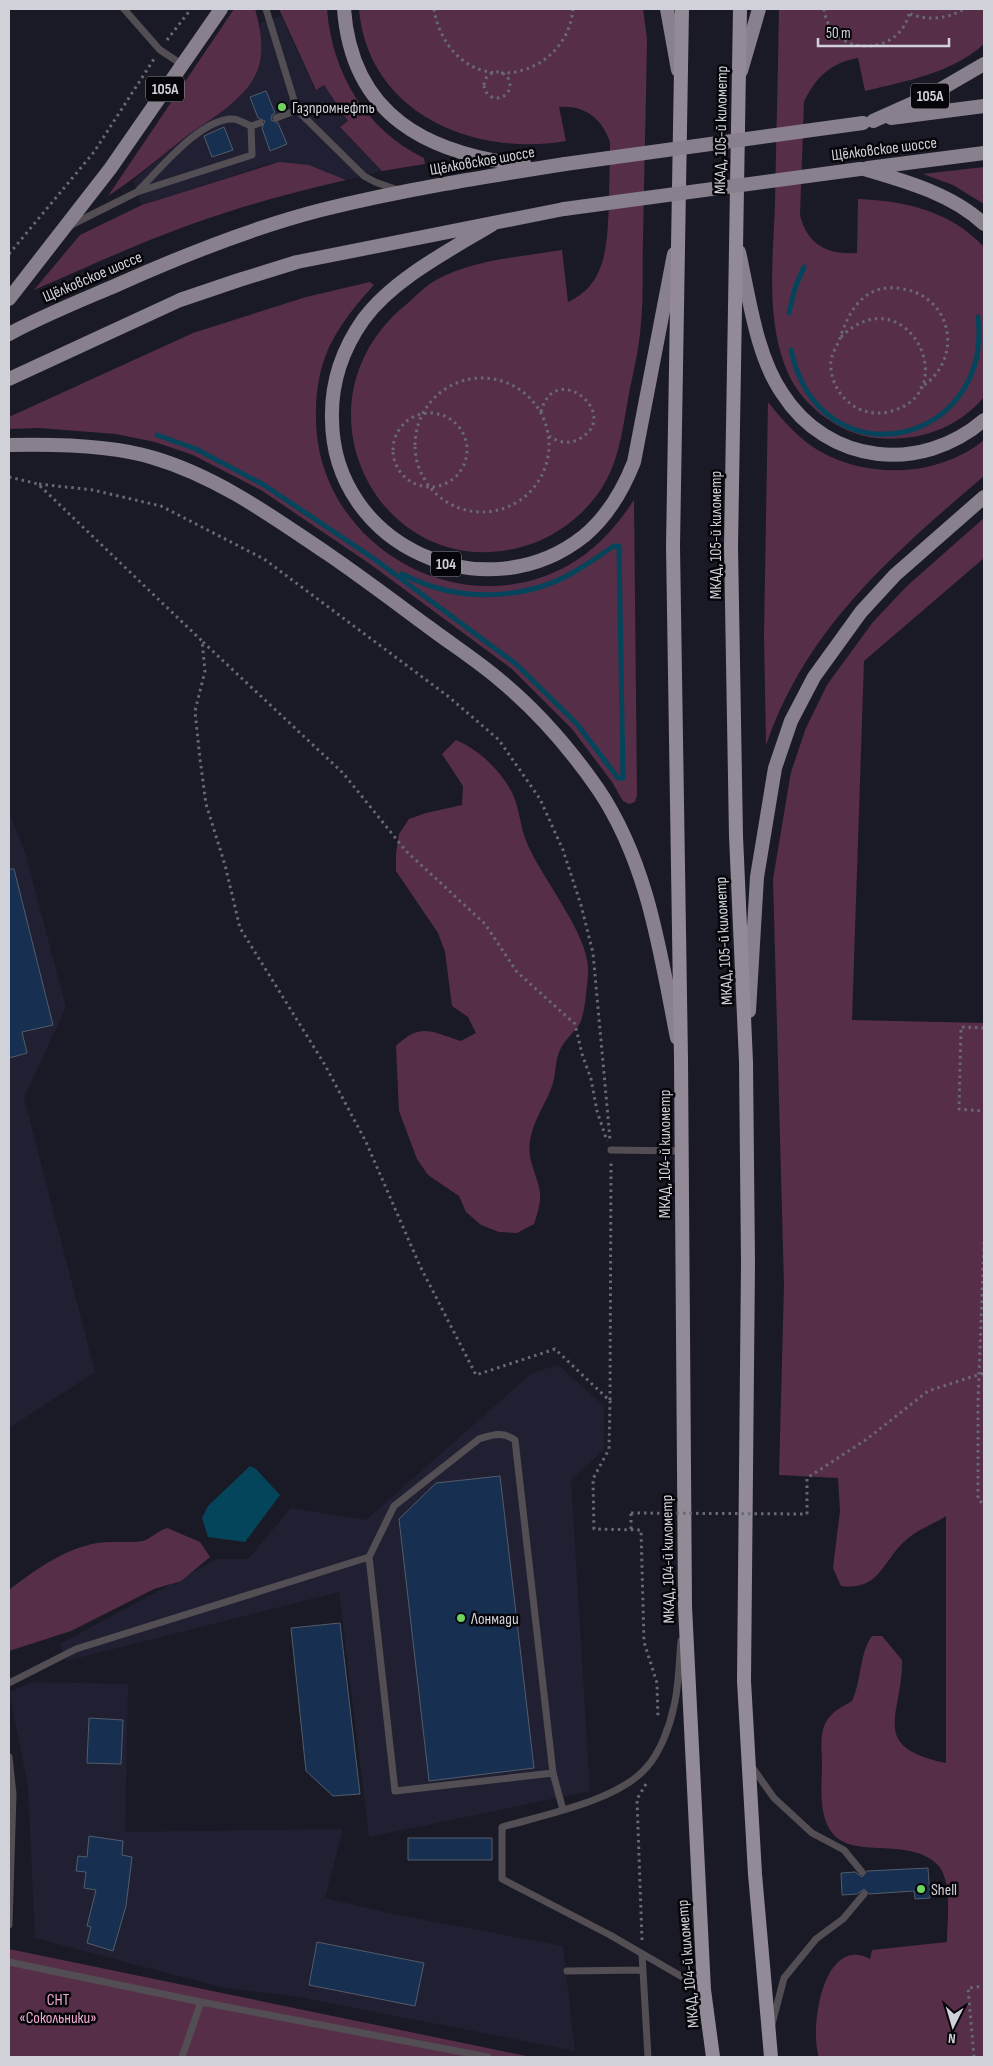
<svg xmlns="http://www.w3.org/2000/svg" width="993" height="2066" viewBox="0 0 993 2066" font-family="'Sofia Sans Condensed',sans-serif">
<rect width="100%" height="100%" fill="#1a1a26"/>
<path fill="#212032" d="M281,16L315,90L324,85L348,121L340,127L382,171L346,180L309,165L271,163L142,205L133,181L179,142L239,97L256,76L261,60L262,43L260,23Z
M9,812L25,852L66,1007L24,1098L95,1372L9,1428Z
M558,1365L604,1406V1449L571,1480L590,1791L369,1837L339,1592L66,1661L60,1644L217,1559H248L291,1508L366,1520L532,1373Z
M33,1682L128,1684L125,1832L343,1829L325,1898L388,1913L563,1946L575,2051L289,1995L224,1988L35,1938L28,1786L9,1692Z"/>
<path fill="#572e47" d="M234,9H255C261,30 266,55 255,76C239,106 203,122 178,143C155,161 133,180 108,196Z
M279,9H327C332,73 365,129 424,158L425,164L382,171L340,127L348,121L324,85L316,90Z
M359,9H643L647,39C646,106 644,172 643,239C642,270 644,302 640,333C638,355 632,377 628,399C623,426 620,454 607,479C593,506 567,529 539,541C389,601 279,406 408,303C417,295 427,284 438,279C475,259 522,257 562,250L568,302C608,284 607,242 609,204C609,183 610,163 610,142C602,118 584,105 559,107L566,141C473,157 368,113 359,9Z
M779,9H984V44C952,73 906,81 865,91L858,58C830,63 815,78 804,102L800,215C807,245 828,255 857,253L858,199C906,201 950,211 984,247V397C957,429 918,442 876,438C838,434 798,403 785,366C766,315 773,258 775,205C776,140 778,74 779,9Z
M279,162L309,165L346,180C294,192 242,206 192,224C139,243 87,267 34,290L80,235L142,205Z
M984,167V204L953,185L923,174Z
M370,282L374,285C359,301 346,317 335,336C320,361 315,391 316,420C318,544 457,626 567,566C596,550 616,527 634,500L637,795L635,802L629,804L623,801L612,782L572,729L512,669L370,564L261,490L193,455L155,442L116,434L39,428L9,429V417L193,333L306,297Z
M768,402C783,421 799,439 821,452C870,479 939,477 984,440V476C893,554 806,628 766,745L764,635Z
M984,518V558L864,661L852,1020L984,1023V2057H819C809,2029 823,1934 870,1959L872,1950L947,1942C947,1921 953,1880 937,1864C910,1838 858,1857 836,1837C817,1819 822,1786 822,1764C822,1750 819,1735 826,1722C832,1711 842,1707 852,1701C862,1680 859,1654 872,1636H882L902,1660C903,1716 867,1746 946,1763V1516C934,1524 918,1529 906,1540C882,1561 880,1591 841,1586L833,1568L840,1511L838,1478L779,1475L784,1285L773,879L791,772L806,728L827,685L873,622L907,586Z
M456,740C478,750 496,766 509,787C519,803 519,821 525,838C538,875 592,936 588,974C587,986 585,1013 580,1023C575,1032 565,1039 560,1050C555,1060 556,1073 553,1083C547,1102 535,1117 531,1136C526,1157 534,1167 539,1187C542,1200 538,1212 534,1224L517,1233L499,1232L481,1225L466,1212L459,1196L428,1175L417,1159L399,1111L396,1046C421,1022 431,1032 461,1041L476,1033L468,1017L452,1006L445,952L438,933L396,871V853L399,834L409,819L426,813L462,805L463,786L442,754Z
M167,1528L200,1542L210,1557L181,1581L154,1589L71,1631L9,1651V1590C35,1570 64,1549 97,1543C109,1541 136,1543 143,1541C152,1538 157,1531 167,1528Z
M9,1949L531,2057H9Z"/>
<path fill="#04455b" d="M250,1466L256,1469L280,1495L245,1542L208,1537L202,1518L208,1506Z"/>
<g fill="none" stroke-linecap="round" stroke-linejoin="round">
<path stroke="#04455b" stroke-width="5" d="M789,313L795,288L804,267
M791,350C820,484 993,447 978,317
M157,435L196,449L264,485L373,558L516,664L577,724L618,778H623L619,546H614C600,555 587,565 572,573C533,596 477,601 434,587C423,584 413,579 402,574"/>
</g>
<path fill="#172f51" stroke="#525c69" d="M266,91L275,113L272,115L271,120L278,123L287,144L270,151L262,128L265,121L258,118L250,97Z
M224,127L233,150L212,157L204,136Z
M9,869H14L53,1025L22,1032L27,1053L9,1058Z
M500,1476L534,1768L429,1781L399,1519L436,1483Z
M340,1623L360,1794L333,1796L306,1771L291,1628Z
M89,1718L123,1720L121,1764L87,1763Z
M89,1836L123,1841L122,1855L132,1857L126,1906L113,1951L87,1943L91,1927L87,1926L96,1890L84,1888L86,1872L76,1871L78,1856L87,1857Z
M408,1838H492V1860H408Z
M928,1868L930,1898L915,1899L914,1891L869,1894L864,1889L857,1894L842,1895L841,1873L855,1872L862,1877L867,1871Z
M317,1942L424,1963L415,2006L309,1985Z"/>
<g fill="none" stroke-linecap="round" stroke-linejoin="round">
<path stroke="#696974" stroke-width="3" stroke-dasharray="2.5 4" stroke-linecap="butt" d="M434,9C439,41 461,70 496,73
M824,9C830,59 903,58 910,9
M910,14C929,21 947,19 964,9
M167,40L191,9
M484 85a13 13 0 1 1 26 0a13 13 0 1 1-26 0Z
M501,73C538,74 570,46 573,9
M9,254L94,152L154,59
M841,337C906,273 967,395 888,412C856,419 828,391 831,360C833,350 839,344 841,335C851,306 868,282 903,289C918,291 932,300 940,313C956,340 946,372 920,388
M415 445a67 67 0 1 1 134 0a67 67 0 1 1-134 0Z
M541,412C554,358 624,415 579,439C568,445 558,442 549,436
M393 450a37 37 0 1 1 74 0a37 37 0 1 1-74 0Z
M9,477L38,484L202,641L205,671L195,711L200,759L206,804L225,865L240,928L325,1065L366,1142L420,1266L476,1375L555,1349L610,1401L609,1449L593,1479L594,1529L641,1530L644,1642L657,1683L658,1719
M39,484L93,490L161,506L264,559L449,697L499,740L540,799L563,850L581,905L593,953L610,1139
M203,642L343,773L406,851L485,924L517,972L575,1024L582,1054L591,1079L597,1111L607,1141
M984,1028L961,1027L959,1109L984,1111
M984,1242L978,1402V1499L984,1505
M610,1400L611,1161
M807,1514V1478L867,1439L928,1391L984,1373
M631,1529V1513
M642,1940L637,1799L646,1784
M974,2057L968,1988L984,1986"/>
<path stroke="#524e53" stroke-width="7" d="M124,9L160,50L183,65
M266,9L297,110
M276,118L297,110L364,176L375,182L398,190
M139,190C160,169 201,118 233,119C238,119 246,124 251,126
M71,225L137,192L252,155L251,126L260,123
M611,1150L682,1151
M681,1641C679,1662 679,1685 674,1706C670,1726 660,1753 646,1768C617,1801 544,1815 502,1827V1879L610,1935L703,1989
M9,1683L76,1649L369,1557L394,1506L479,1439C492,1435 503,1431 515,1440L553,1773L395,1791L369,1557
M9,1757L13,1794L9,1925
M752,1767L774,1798L812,1833L844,1850L862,1872
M553,1773L563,1810
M642,1954L648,2057
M9,1962L201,2002L488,2057
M567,1971L643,1970
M772,2024L784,1978L816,1939L843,1919L864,1894
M182,2057L201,2002"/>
<path stroke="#88808c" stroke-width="14" d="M344,9C352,116 428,154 525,165
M667,9L678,70
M741,71L759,9
M891,118L984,106
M873,121L929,96L984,64
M868,168L984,153
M864,169C905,181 952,194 984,224
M493,224C450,250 393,279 363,320C342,350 331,383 332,419C333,547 486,614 584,536C608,516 623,490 634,462L674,254
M739,252C749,296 756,355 782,393C828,465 921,474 984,420
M9,299L110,169L221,9
M9,334C44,315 82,300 119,284C184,255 251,228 321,210C401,190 483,177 565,164
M9,379L180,300L239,280L297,262L564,209
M9,445C51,444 113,445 154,458C218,477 273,517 328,554C363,578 396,603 430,628C454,646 479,662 501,681C537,711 571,750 598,789C648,863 660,952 677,1038
M749,1011L757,877L775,768L791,721L814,677L861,612L895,575L984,497"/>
<path stroke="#938a98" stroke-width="14" d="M682,9L673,546L681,1059L685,1606L704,1990L713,2057
M740,9L731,546L736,836L746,1062L748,1263L744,1681L755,1874L771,2057"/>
<path stroke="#696974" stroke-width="3" stroke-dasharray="2.5 4" stroke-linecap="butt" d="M631,1513L807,1514"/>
<path stroke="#88808c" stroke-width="14" d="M565,164L863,123
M564,209L860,169"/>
</g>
<g fill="#70d35f" stroke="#06060a" stroke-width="2">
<circle cx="282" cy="107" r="5"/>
<circle cx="461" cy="1618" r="5"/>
<circle cx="921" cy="1889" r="5"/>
</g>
<g text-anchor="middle" stroke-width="5" stroke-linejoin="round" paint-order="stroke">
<g fill="#06060a" stroke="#94949b" stroke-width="1">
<rect x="146" y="76.5" width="38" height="25" rx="4"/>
<rect x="911" y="83.5" width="38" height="25" rx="4"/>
<rect x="431" y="551.5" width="30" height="25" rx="4"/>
</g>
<g font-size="15" font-weight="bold" fill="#d1d1d9">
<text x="165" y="94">105A</text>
<text x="930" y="101">105A</text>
<text x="446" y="569">104</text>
</g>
<g font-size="16" fill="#d1d1d9" stroke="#06060a" text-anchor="start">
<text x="292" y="113">Газпромнефть</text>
<text x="471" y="1624">Лонмади</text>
<text x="931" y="1895">Shell</text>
</g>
<g font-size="16" fill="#d1d1d9" stroke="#06060a">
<text transform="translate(720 130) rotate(-89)" y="6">МКАД, 105-й километр</text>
<text transform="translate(884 148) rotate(-7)" y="6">Щёлковское шоссе</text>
<text transform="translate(482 160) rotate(-10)" y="6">Щёлковское шоссе</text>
<text transform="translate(92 276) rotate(-23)" y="6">Щёлковское шоссе</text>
<text transform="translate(715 535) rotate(-90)" y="6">МКАД, 105-й километр</text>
<text transform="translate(723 941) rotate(-93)" y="6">МКАД, 105-й километр</text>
<text transform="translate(664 1154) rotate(-90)" y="6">МКАД, 104-й километр</text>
<text transform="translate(667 1559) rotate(-91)" y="6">МКАД, 104-й километр</text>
<text transform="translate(687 1964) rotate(-95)" y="6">МКАД, 104-й километр</text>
</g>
<g font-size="16" fill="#efa8d1" stroke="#06060a">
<text x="58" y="2005">СНТ<tspan x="58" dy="18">«Сокольники»</tspan></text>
</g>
</g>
<rect width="993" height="2066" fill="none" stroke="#d1d1d9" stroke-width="20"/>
<g transform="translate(953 2026) rotate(185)" stroke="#06060a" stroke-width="4" paint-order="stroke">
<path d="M0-4L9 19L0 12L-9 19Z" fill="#d1d1d9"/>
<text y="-8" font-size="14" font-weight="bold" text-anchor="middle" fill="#d1d1d9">N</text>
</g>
<path d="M818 38v8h131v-8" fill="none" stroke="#d1d1d9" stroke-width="2.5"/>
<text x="826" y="38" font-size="15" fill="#d1d1d9" stroke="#06060a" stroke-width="4" paint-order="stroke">50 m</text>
</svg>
